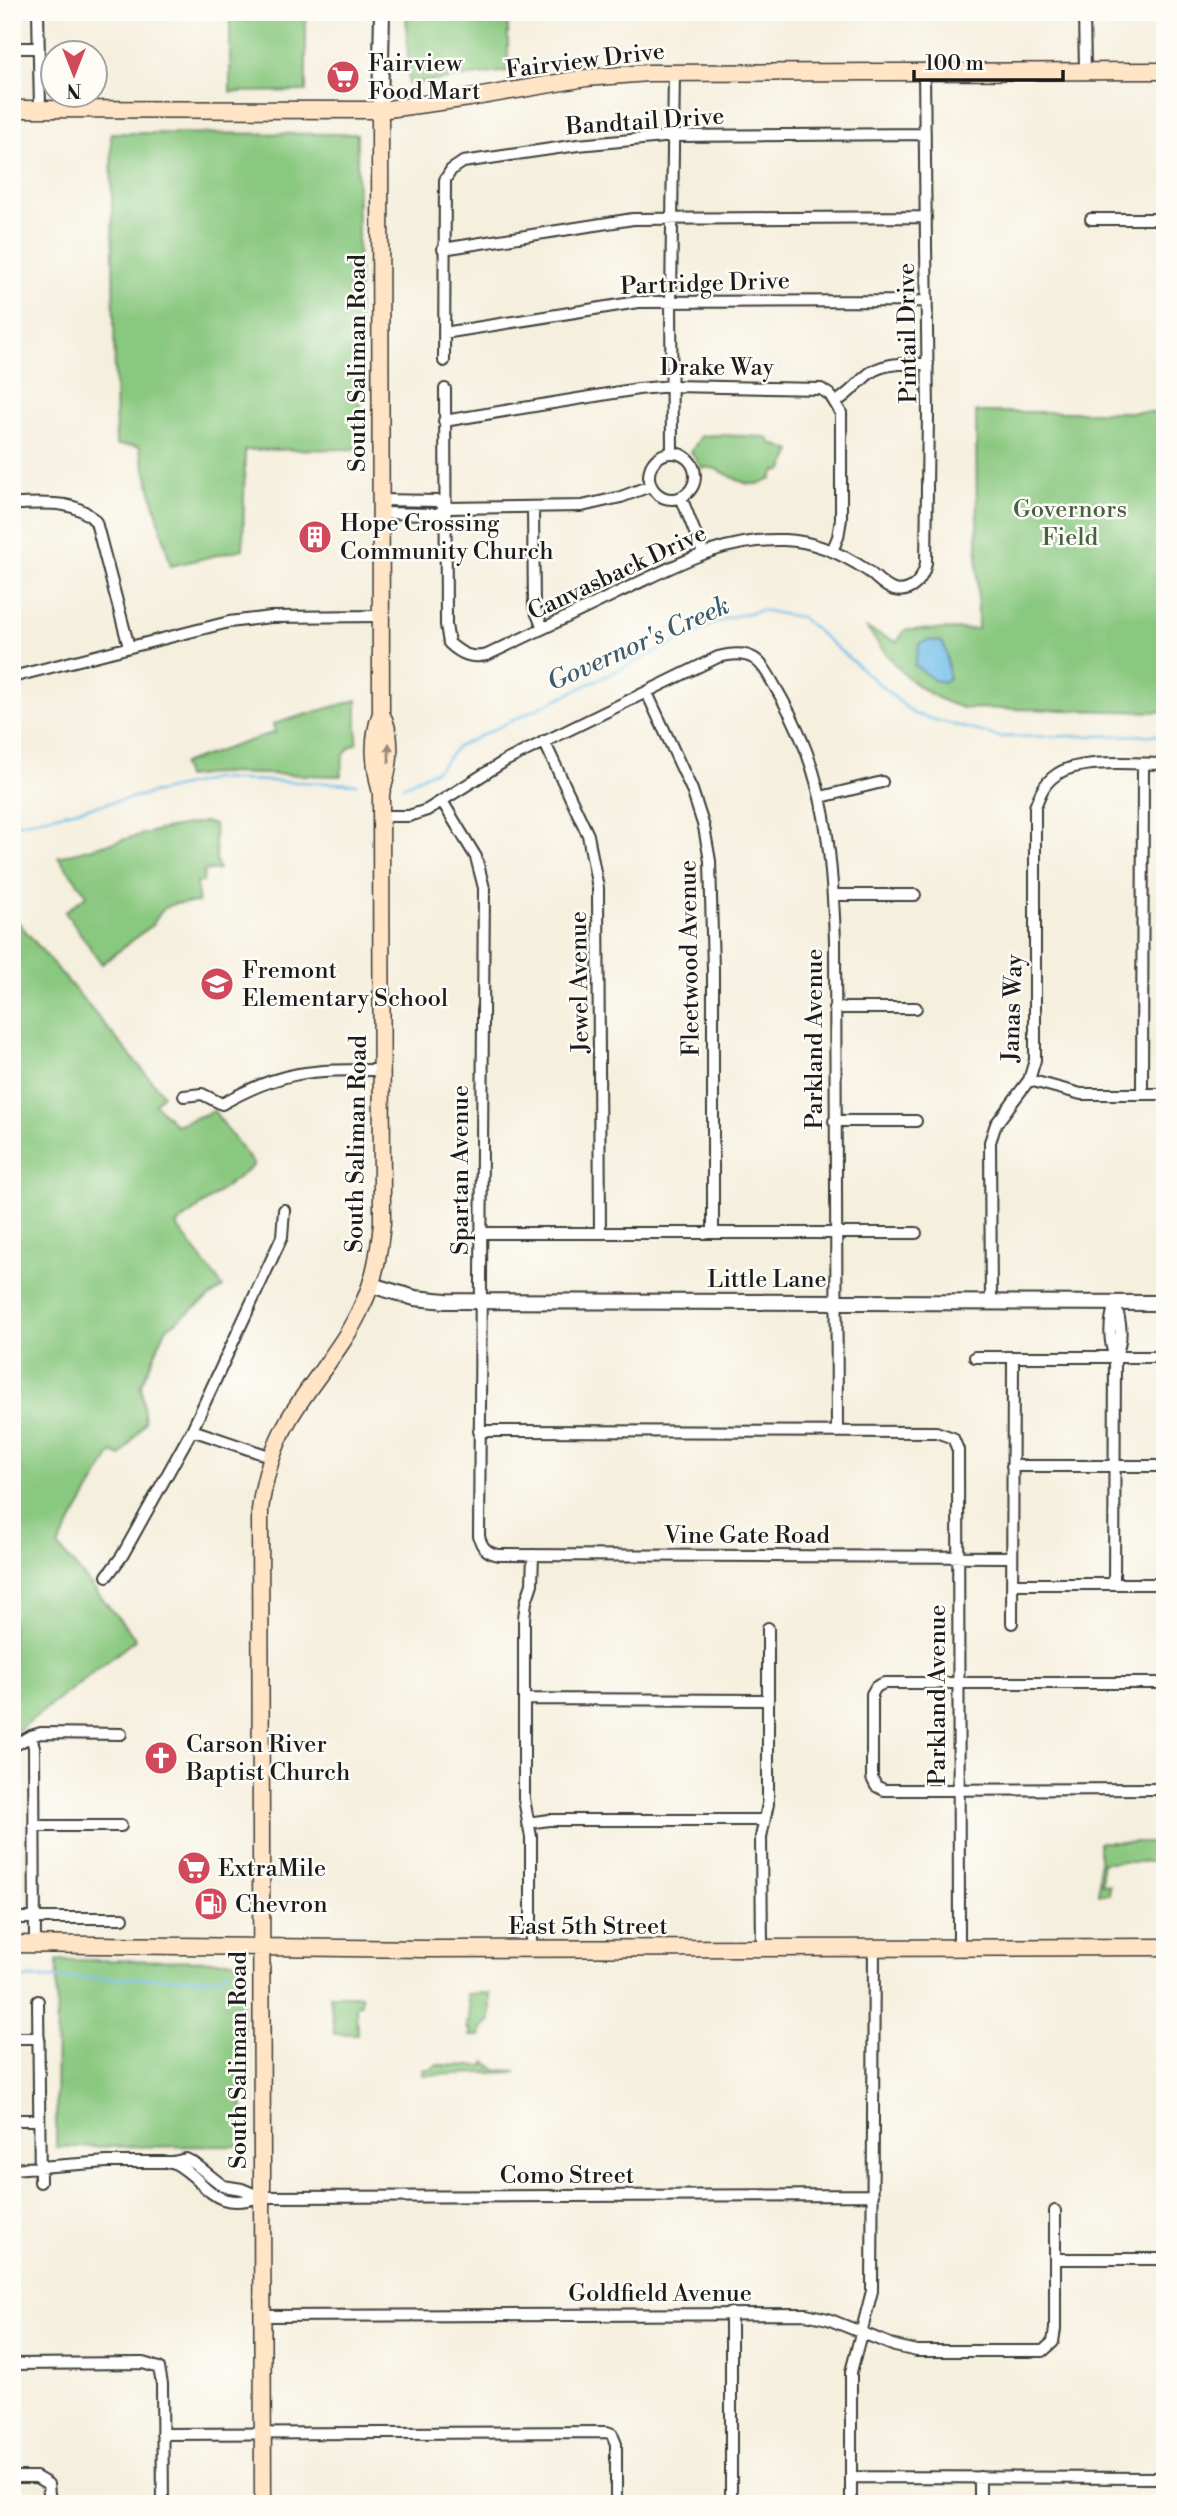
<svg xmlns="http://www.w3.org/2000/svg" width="1177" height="2516" viewBox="0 0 1177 2516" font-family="'Libre Bodoni',serif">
<rect width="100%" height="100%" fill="#fdfcf7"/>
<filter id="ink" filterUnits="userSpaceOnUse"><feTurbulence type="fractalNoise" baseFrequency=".0143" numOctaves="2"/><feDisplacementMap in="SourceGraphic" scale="14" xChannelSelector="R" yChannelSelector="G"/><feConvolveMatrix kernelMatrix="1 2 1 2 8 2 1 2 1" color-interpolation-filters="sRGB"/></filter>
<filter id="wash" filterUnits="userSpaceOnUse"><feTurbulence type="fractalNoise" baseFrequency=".00686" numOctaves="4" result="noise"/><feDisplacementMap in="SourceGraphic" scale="28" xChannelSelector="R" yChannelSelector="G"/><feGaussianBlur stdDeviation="1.57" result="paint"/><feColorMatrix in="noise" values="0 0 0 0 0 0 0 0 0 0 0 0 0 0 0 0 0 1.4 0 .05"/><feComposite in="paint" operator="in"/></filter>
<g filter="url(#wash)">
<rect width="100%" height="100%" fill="#f5efdd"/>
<path fill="#89c87f" stroke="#52724e" stroke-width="2" d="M230,12H306V91L230,92Z
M406,12H508V71L409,84Z
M111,133L357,134L360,449L245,450L243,549L171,566L139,446L116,445Z
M976,412H1165V712L963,708C916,694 895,667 867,629L897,642L905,630L978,629Z
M718,435L767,437L771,443L792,451L782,471H776L772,476V479C767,481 761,484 756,484C736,486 722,464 702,468L691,452L701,436Z
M357,700V743C340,752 343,759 341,776L222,773L186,777L182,764L275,732L273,724Z
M204,822L214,825L216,861L219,870L204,871L203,882L196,883L199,902L173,904L164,908L152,925L102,964L65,912L87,895L58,857L159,830Z
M12,915L163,1094L155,1104L176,1125L214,1111L254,1165L176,1225L223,1287L166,1329L141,1385L145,1422L121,1456L112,1452L58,1546L136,1639L12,1735Z
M1099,1842H1165V1851H1157V1862H1102V1884L1109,1885V1894H1099Z
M57,1960L234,1961L242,1969L243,2146L56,2147Z
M490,1993V2020L481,2029V2036H470V2028H467V2022L470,2021L467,1994Z
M330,1995H361V2004L356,2005L357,2034H334Z
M486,2062L497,2070L516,2071V2072L423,2075V2069H432L436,2065L483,2066Z"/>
<path fill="#6fbde9" stroke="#466c82" stroke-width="2" d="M930,640L942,642L946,650L949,678L944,682L934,680L914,665L920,643Z"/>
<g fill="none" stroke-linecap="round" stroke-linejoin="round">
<path stroke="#6fbde9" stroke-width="2.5" d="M403,786L438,769L457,747L727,618L762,610L802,618L914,714L1000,737L1165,735
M12,825L214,779L357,784
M12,1978H212L219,1977L228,1970"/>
</g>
</g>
<g filter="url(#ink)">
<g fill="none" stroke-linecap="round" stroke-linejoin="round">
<defs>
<path id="minor" d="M38,12L40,109
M1084,12L1085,71
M12,48H38
M1091,219H1165
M443,249L633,219L926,217
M444,333L638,302L927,301
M444,361L445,180L451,170L463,162L578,145L674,136L925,134
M445,389L446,625L449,643C461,654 471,659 487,655C531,634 574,614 617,593C673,567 720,538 784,540C814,541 843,554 868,571C876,577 884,587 894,590C912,594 923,579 926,563L928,414L924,72
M836,402C848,395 855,386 865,377C881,361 907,364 928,364
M444,421L638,389L672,386L821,389L830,395L841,413V519L838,537L832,551
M672,452L671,301L674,72
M649 476a23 23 0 1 1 46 0a23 23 0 1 1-46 0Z
M681,497L703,553
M380,500L438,501L447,508
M12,504C40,504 77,498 96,522L129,647
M533,508L534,607L543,628
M380,513L437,514L447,508L582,506L621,497L650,486
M12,677L229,622L271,617L380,616
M647,693L692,790L704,827L710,861L713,970V1233
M544,741L588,835L598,888L600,1233
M821,797L882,782
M442,801L476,857L484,888L479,1536C481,1547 488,1554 499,1555L1012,1557
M381,816H409L427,810L505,761L718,657C759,646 763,667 781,697C826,775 832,853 835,941L837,1432
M833,895H915
M834,1008H916
M1029,1080L1081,1094H1165
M1142,1094L1143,764
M184,1096L202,1094L222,1104C283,1069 314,1070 382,1070
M834,1121H916
M480,1233H916
M991,1303L990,1142L996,1124L1029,1080L1035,1060V807C1040,794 1044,783 1056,775C1078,758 1136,764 1165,764
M975,1357H1165
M1115,1357C1124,1339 1121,1322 1115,1303
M192,1430L272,1457
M479,1431L936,1432L953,1438L958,1450L959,1948
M1012,1466H1165
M107,1576L122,1556L192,1430L282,1237L284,1210
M1012,1584H1165
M1114,1584L1115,1357C1108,1339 1109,1322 1115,1303
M1012,1623L1013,1357
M1165,1683H884L876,1687L872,1694V1778L876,1786L884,1790L1165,1789
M524,1699L768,1700
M31,1736L34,1747L35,1944
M12,1747L31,1736L41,1733L121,1734
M527,1823L549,1820H764
M34,1826H121
M12,1918H123
M531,1949V1837L524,1799V1618L526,1602L532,1584L533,1555
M762,1949L761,1837L768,1804V1628
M38,2001L40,2182
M12,2038H39
M12,2120H39
M173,2162C211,2182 208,2212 261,2197L873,2195
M12,2169L107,2162H173L186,2159L194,2163L223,2186L242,2189L261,2197
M1055,2259H1165
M731,2313V2504
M262,2316L806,2314L828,2319L895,2346L917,2351H1043L1053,2342L1055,2329V2211
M12,2364L143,2363L159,2368L162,2384L163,2504
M162,2434L607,2432L612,2434L616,2444V2504
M12,2477H36L48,2484L50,2504
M851,2477L1165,2478
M980,2477V2504
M851,2504V2372L872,2291L874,1948"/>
<path id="tertiary" d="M380,110L382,12
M371,1285L415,1298L446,1301L1165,1303"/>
<path id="secondary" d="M12,109L380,110L470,98L586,78L648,73L1165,71
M381,713C394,737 390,768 381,793
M12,1944L426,1949L1165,1947
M263,2504L260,1510C264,1478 273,1447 289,1419C312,1380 344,1347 362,1306C375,1280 379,1252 382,1223L381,793C374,765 371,741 381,713L380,110"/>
</defs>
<use href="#minor" stroke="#3d3c39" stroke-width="14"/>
<use href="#tertiary" stroke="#3d3c39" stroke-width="18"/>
<use href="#secondary" stroke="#3d3c39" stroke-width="19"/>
<use href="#minor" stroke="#fff" stroke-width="10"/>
<use href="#tertiary" stroke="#fff" stroke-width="14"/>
<use href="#secondary" stroke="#ffe4c6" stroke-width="16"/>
</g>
<defs><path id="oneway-solid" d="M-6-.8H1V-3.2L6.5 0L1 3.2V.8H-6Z" transform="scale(1.75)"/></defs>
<use fill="#998a7a" href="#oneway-solid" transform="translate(389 753) rotate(-90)"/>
</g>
<defs>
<symbol id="supermarket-disc" viewBox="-11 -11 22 22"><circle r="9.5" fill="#d1495b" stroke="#fdfcf7"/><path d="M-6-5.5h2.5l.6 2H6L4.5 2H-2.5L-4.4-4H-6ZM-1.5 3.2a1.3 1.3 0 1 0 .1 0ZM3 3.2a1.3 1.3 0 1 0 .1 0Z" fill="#fff"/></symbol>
<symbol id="building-disc" viewBox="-11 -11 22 22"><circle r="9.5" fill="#d1495b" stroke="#fdfcf7"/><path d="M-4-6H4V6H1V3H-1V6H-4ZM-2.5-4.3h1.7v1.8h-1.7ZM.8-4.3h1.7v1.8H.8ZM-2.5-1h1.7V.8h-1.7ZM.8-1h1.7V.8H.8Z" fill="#fff"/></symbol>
<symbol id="school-disc" viewBox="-11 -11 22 22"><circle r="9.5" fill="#d1495b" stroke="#fdfcf7"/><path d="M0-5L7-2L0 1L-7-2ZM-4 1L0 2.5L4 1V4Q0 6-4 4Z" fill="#fff"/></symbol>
<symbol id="church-disc" viewBox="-11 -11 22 22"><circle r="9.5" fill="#d1495b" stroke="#fdfcf7"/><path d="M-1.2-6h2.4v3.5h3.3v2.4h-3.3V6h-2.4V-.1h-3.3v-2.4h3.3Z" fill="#fff"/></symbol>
<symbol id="fuel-disc" viewBox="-11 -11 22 22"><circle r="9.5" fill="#d1495b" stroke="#fdfcf7"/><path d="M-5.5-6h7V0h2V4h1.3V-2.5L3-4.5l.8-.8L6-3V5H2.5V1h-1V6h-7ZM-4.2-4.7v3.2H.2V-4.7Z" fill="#fff"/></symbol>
</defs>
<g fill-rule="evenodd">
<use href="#supermarket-disc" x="324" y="58" width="38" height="38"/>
<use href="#building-disc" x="296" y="518" width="38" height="38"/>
<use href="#school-disc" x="198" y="965" width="38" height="38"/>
<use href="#church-disc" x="142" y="1739" width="38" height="38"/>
<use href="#supermarket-disc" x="175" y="1849" width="38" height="38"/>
<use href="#fuel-disc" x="192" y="1885" width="38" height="38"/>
</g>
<g text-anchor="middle" stroke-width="5" stroke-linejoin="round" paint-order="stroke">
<g font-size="24" fill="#1c1c1c" stroke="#fdfcf7">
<text transform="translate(585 60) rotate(-7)" y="8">Fairview Drive</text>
<text transform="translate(645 121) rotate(-4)" y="8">Bandtail Drive</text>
<text transform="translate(705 283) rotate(-2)" y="8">Partridge Drive</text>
<text transform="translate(907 333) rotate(-91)" y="8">Pintail Drive</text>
<text transform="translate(357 363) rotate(-90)" y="8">South Saliman Road</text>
<text x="717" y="375">Drake Way</text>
<text transform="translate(617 572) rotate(-25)" y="8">Canvasback Drive</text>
<text transform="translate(689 958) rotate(-91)" y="8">Fleetwood Avenue</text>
<text transform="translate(579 982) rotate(-91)" y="8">Jewel Avenue</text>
<text transform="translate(1012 1008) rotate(-88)" y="8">Janas Way</text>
<text transform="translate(814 1039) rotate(-90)" y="8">Parkland Avenue</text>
<text transform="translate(356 1144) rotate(-89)" y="8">South Saliman Road</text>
<text transform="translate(460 1170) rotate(-90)" y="8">Spartan Avenue</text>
<text x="767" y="1287">Little Lane</text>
<text x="747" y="1543">Vine Gate Road</text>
<text transform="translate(937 1695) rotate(-90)" y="8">Parkland Avenue</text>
<text x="588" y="1934">East 5th Street</text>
<text transform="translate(238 2060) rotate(-90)" y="8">South Saliman Road</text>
<text x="567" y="2183">Como Street</text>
<text x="660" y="2301">Goldfield Avenue</text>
</g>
<g font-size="24" fill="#1c1c1c" stroke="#fdfcf7" text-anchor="start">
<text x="368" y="71">Fairview<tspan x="368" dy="28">Food Mart</tspan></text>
<text x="340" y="531">Hope Crossing<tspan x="340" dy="28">Community Church</tspan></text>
<text x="242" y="978">Fremont<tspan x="242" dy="28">Elementary School</tspan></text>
<text x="186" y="1752">Carson River<tspan x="186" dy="28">Baptist Church</tspan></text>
<text x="218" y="1876">ExtraMile</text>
<text x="235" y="1912">Chevron</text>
</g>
<g font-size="24" fill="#486144" stroke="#fdfcf7">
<text x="1070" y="517">Governors<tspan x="1070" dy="28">Field</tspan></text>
</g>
<g font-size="26" font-style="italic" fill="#3d5c6e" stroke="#fdfcf7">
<text transform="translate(638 643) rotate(-24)" y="9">Governor's Creek</text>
</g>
</g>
<rect width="1177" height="2516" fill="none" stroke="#fdfcf7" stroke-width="42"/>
<g transform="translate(74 74) rotate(180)"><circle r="33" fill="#fdfcf7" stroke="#a3a29f" stroke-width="2"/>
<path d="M0-5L12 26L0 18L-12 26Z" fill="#d1495b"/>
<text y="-10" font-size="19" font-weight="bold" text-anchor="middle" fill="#1c1c1c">N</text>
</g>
<path d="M914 70v10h149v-10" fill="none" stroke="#1c1c1c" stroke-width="3.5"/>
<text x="925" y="70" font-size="21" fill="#1c1c1c" stroke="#fdfcf7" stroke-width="5" paint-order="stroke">100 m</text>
</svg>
